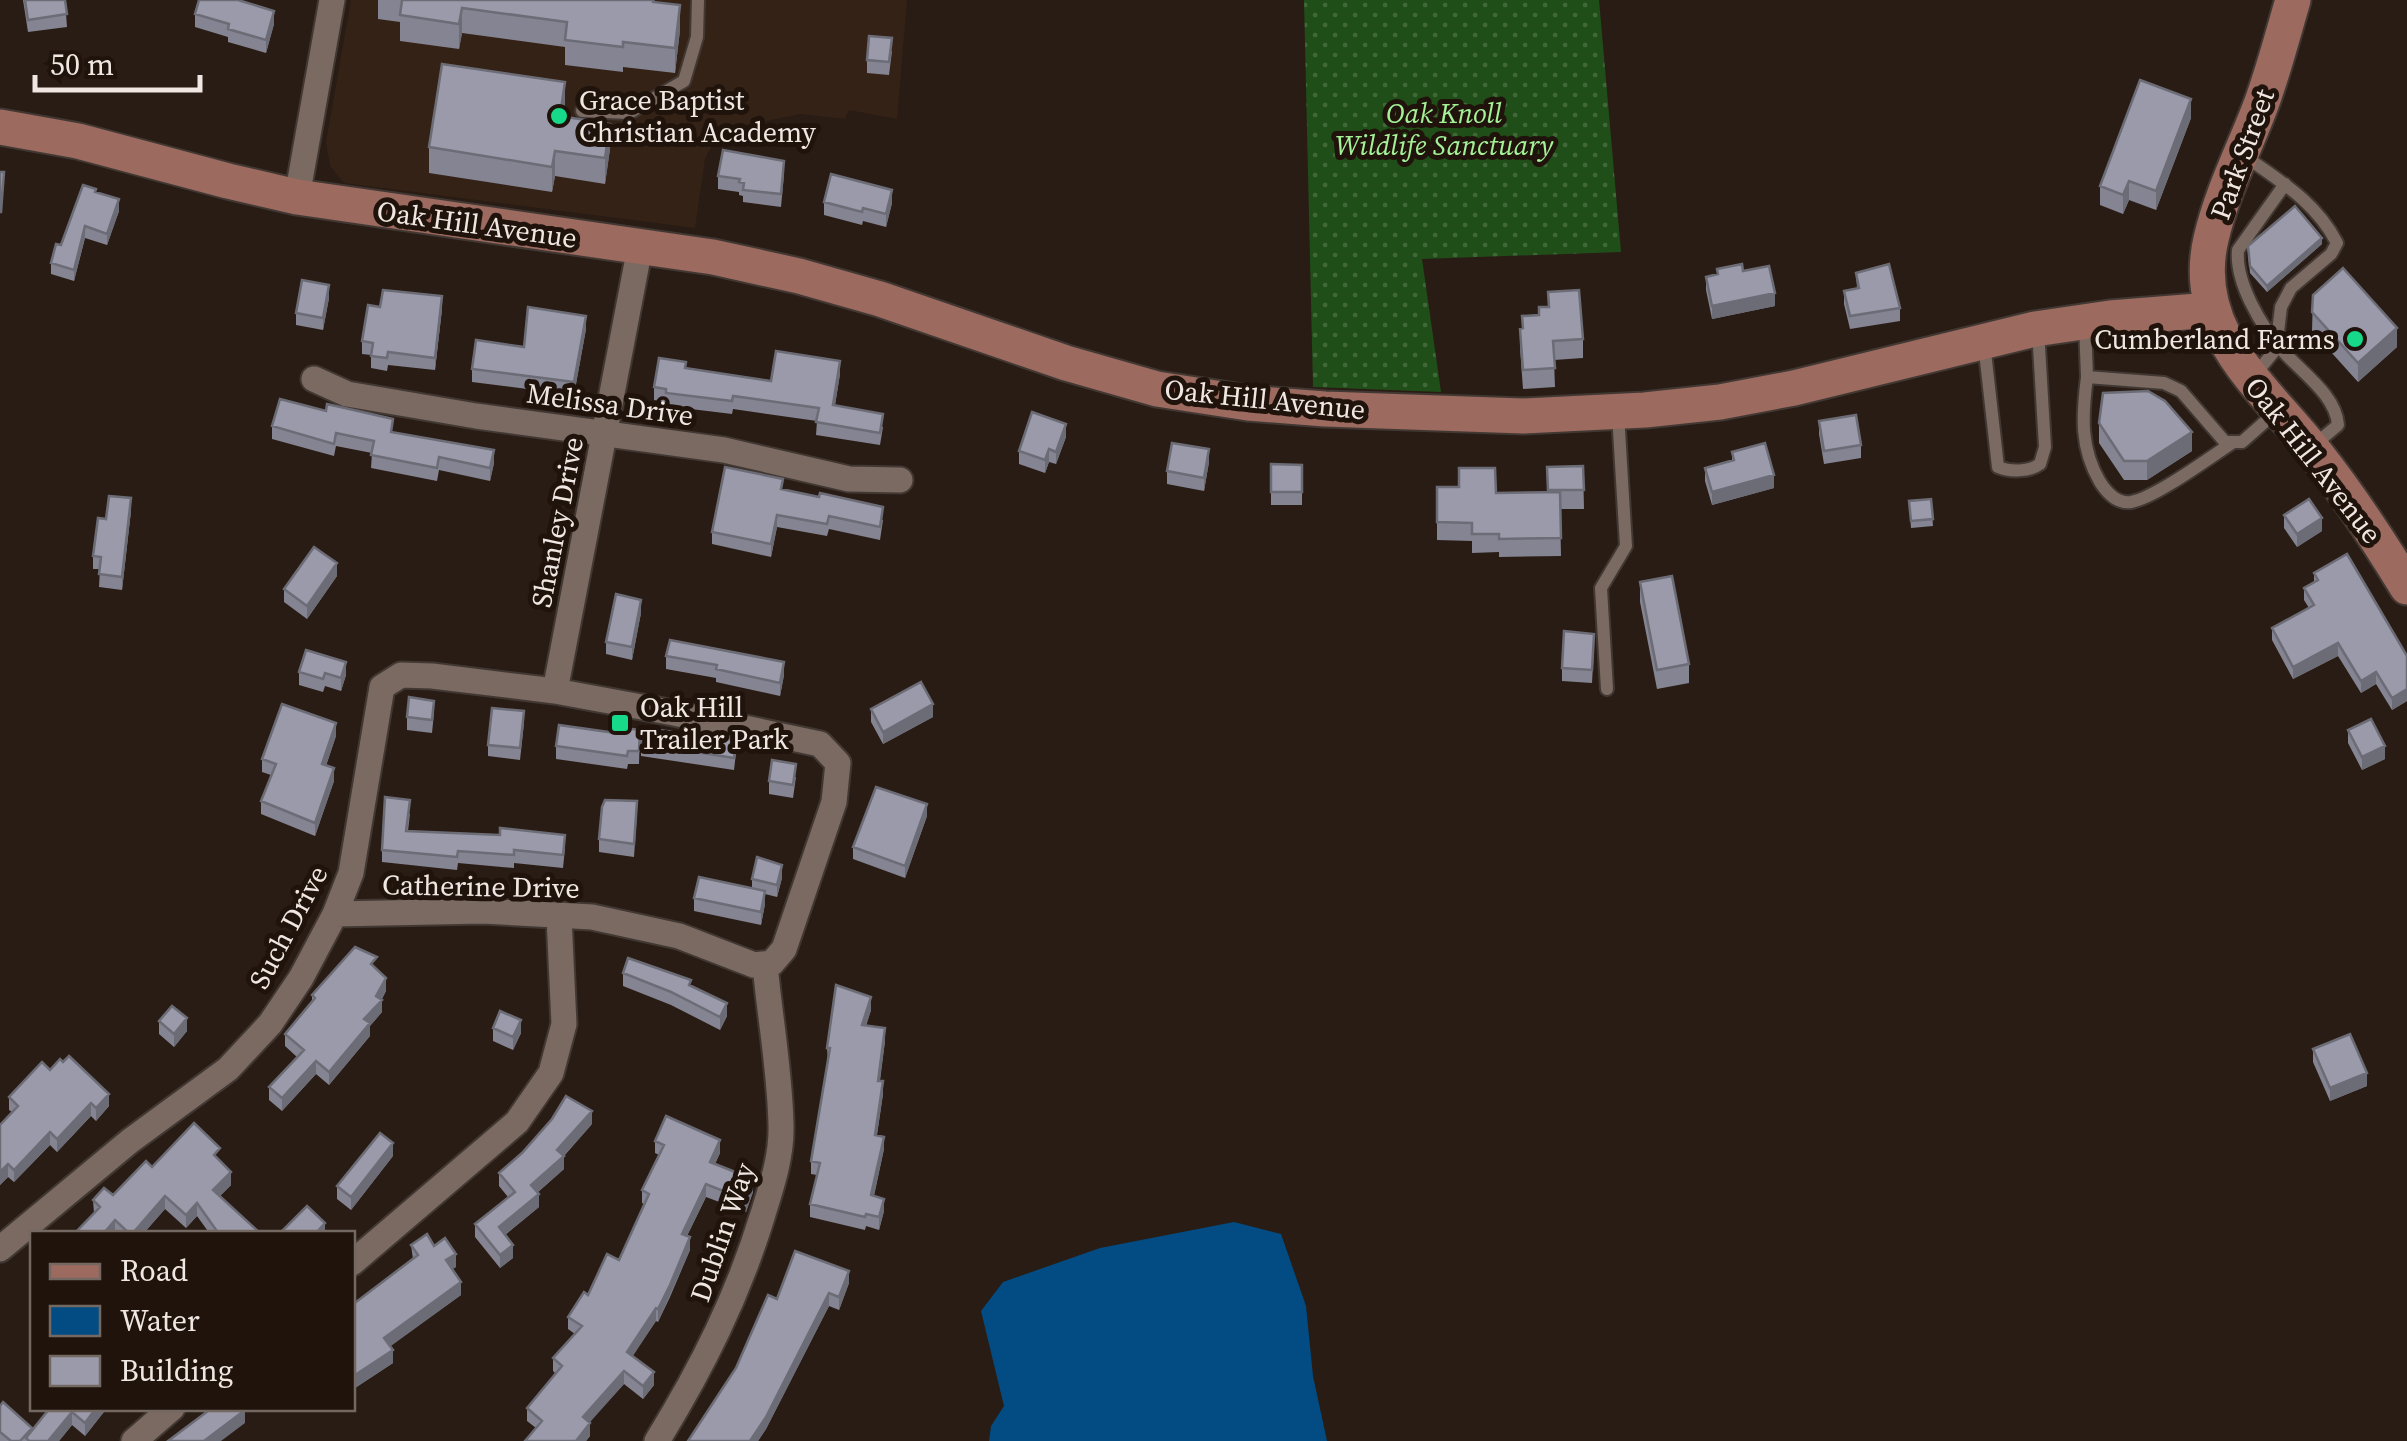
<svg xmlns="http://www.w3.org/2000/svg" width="2407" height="1441" viewBox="0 0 2407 1441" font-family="'Source Serif 4',serif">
<defs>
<pattern id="grass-dots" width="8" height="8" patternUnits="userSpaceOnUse" patternTransform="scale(2.5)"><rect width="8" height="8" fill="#204e18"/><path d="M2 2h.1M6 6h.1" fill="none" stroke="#416839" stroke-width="1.8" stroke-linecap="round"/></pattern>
</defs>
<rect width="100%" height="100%" fill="#291c14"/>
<path fill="#342216" d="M351,0H907L897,119L849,110L845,119L800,114L720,131L705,158L695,228L344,183L330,166L326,142Z"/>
<path fill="url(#grass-dots)" d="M1304,0H1599L1621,252L1422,259L1441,392L1313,387Z"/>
<path fill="#024c83" d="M1234,1222L1281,1234L1306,1306L1313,1376L1327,1441H989L991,1426L1004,1406L981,1311L1003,1282L1100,1248Z"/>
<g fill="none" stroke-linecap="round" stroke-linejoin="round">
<defs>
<path id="service" d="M582,111L629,113L684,81L697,37L698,0
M2243,155C2280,181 2316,202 2337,243L2331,254L2291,288L2281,307L2276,349L2253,377
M2285,184L2238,250C2235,282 2261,326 2282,350C2301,372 2336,395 2338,425L2313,446
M2085,324L2087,377L2164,383L2181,391L2225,442H2242L2276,412
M1984,343L1998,467C2010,472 2029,472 2040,464L2045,447L2038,330
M2087,377C2082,416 2080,448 2100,482C2107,493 2117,504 2131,502C2155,498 2209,458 2232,443
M1607,689L1601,588L1626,546L1618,414"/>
<path id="minor" d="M297,197L332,0
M314,379L347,394L476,416L724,450L849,479L900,480
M555,691L640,247
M0,1249L130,1141L228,1069L270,1024L301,978L335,914L351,873L382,687L401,675L432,676L555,691L674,713L820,744L838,763L834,802L784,949L772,963L754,965L679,936L592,917L483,911L335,914
M352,1263L517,1122L551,1073L564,1024L559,917
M134,1441L172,1408
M657,1441C702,1368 738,1296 763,1214C772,1185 782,1155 781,1125C780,1072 770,1018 765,965"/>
<path id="secondary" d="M2293,0C2283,34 2274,69 2262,102C2245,148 2222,191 2211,239C2189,333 2266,389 2317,455C2350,497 2379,541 2407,587
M0,127L78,141L228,181L297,197L713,257L799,276L880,299L1066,363L1157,389L1248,403L1325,409L1523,416L1645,410L1720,402L1794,388L2035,329L2110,318L2211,310"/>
</defs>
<use href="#service" stroke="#423833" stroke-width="16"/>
<use href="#minor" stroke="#423833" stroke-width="29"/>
<use href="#secondary" stroke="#423833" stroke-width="39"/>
<use href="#service" stroke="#7a6a61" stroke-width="12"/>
<use href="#minor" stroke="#7a6a61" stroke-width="25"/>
<use href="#secondary" stroke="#9c6a5f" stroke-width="35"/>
</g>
<path fill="#858492" d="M23,0H65L67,27L28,32Z
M378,0H654L680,30L675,73L623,67V72L565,65V47L462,33L459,49L400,41V22L378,19Z
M195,14L274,24L266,53L228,42V37L195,27Z
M892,51L889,75L867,73V60Z
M565,107L563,116L610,149L605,184L555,176L552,192L429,173V147Z
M2191,118L2156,210L2129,200L2123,214L2100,205V186Z
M784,174L781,207L743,202V196L739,195V192L718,189V176Z
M96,192L119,211L107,245L85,238L74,281L51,274V263Z
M824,202L892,203L886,227L863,221L862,225L824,215Z
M2322,244L2267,292L2250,273L2248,253Z
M1743,271L1775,306L1712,319L1706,290V277Z
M1856,273L1900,308V321L1850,329L1844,304V291L1857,288Z
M1548,292L1583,339V358L1554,360L1555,387L1523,389L1520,348V329L1522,328V316L1539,315L1548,307Z
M2313,295L2397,347L2358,382L2312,331Z
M329,298L323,330L296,325V313Z
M380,307L442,309L435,370L388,365L387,371L371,368V355L362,354V341Z
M586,329L574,395L472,382V369Z
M686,368L771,381L840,374L835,405L883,427L880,445L816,435L817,421L733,409L732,414L666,406V402L654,400V387Z
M1819,421L1861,445V458L1824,464L1819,434Z
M2099,423L2192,451L2147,480H2124L2099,443Z
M272,426L393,433L494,463L490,481L439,470L437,481L371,468L372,453L336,446L334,456L272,439Z
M1066,437L1056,464L1049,462L1045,473L1019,464V451Z
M1732,452L1774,488L1712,505L1705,481V468L1732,460Z
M1209,462L1204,491L1167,484V471Z
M1271,464L1302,465V505H1271Z
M1583,466L1584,509H1560L1561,556L1499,557V552L1472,553V541L1437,540V487H1459L1496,493L1548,492L1547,467Z
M783,490L883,520L880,540L829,529L827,536L777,527L771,557L712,544V532Z
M1931,499L1933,526L1911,528L1909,501Z
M131,511L122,590L99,587L100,569H93V556L106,519Z
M2284,515L2322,531L2297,547L2284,528Z
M2314,573L2407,656V701L2392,710L2376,684L2361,693L2338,656L2293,679L2272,640V628L2309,608L2304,600V588L2314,582Z
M337,576L307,619L284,602V589Z
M1640,582L1689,664V683L1657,689L1640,602Z
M641,613L632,660L606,654V642Z
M1594,647L1592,683L1562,681V668Z
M666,656L784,675L780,696L716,682V678L666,669Z
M299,672L346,675L341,691L325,686L323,692L299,685Z
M871,709L933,717L883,744L871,722Z
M434,713L432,733L407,730V717Z
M524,723L520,760L488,756V745Z
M640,730L639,764H628L627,769L556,759V746L616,733Z
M2348,730L2385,759L2362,770L2348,743Z
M336,736L326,766L334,781L315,836L261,814V801L271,775L262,772V759Z
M641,743L736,753L734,770L641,756Z
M796,777L793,798L769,794V781Z
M410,813L408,831L565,848L563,868L514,863V868L458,863L457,870L382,862V850Z
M637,814L634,857L599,852V839Z
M927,816L905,878L853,859V847Z
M782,878L777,897L765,894V904L761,925L694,911V898L752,889V879Z
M377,969L386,991L382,999V1012L370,1026V1036L329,1085L316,1074L282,1111L269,1100V1087L297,1057L285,1046V1034L312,1002V995Z
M623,973L691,986L727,1016L720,1030L671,1005L623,986Z
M871,1010L866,1026L885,1041L880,1081L883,1094L877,1135L884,1149L874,1196L884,1211L879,1230L866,1226L865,1230L810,1217V1204L817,1175L811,1174V1161L828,1061L827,1048Z
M159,1021L187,1031L174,1047L159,1034Z
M493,1028L521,1033L513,1050L493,1041Z
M2313,1049L2367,1086L2330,1101L2313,1062Z
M50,1070L109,1106L96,1121L91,1116L57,1152L50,1145L14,1182L8,1177L0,1185V1125L12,1112L9,1110V1097Z
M592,1124L564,1156V1169L537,1193L539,1207L505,1235L513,1258L500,1268L475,1237V1224L508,1197L499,1186V1173Z
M655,1141L720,1153L715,1164L753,1192L746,1212L706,1197L687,1236L690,1250L670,1297L658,1322L656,1321L632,1356L654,1385L643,1399L624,1384L589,1422L590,1436L586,1441H525L536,1428L527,1421V1408L555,1373L553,1371V1358L575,1334L568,1329V1317L619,1260L644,1204L642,1203V1190L659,1155L655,1153Z
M393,1156L351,1210L337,1199V1186Z
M220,1161L231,1185L219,1197L261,1234H210L197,1216L186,1228L165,1209L143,1234H74L94,1213L93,1200L113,1195L152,1167Z
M411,1245L434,1246L456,1267L452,1269L461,1295L390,1346L393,1363L352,1390V1305L413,1259Z
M849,1283L839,1310L829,1306L766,1429L758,1441H688L736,1368L777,1299Z
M0,1406L32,1432L50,1408H107L85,1436L72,1425L59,1441H0Z"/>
<path fill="#6c6c77" d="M680,5V30L675,73V48Z
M462,8V33L459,49V24Z
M274,11V24L266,53V40Z
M565,82V107L560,141V116Z
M2191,99V118L2156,210V191Z
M610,124V149L605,184V158Z
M555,151V176L552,192V167Z
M2129,181V200L2123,214V195Z
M892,190V203L886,227V214Z
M119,199V211L107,245V234Z
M85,226V238L74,281V270Z
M2322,238V244L2267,292V286Z
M329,285V298L323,330V318Z
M1775,293V306L1712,319V306Z
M442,296V309L435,370V358Z
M586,316V329L574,395V382Z
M2397,328V347L2358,382V363Z
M840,361V374L833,418V405Z
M1066,424V437L1056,464V452Z
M2192,432V451L2147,480V461Z
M1049,449V462L1045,473V460Z
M1209,449V462L1204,491V478Z
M494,450V463L490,481V468Z
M1774,475V488L1712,505V492Z
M131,498V511L122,590V577Z
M777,515V527L771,557V544Z
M2322,518V531L2297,547V534Z
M337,563V576L307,619V606Z
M641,600V613L632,660V647Z
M2338,643V656L2293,679V667Z
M346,662V675L341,691V678Z
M784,662V675L780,696V683Z
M2376,672V684L2361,693V681Z
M2407,689V701L2392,710V698Z
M933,704V717L883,744V732Z
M336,723V736L322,777V764Z
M2385,746V759L2362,770V757Z
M334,768V781L315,836V823Z
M927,804V816L905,878V866Z
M782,865V878L777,897V885Z
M765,891V904L761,925V912Z
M386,978V991L380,1001L382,1000V1012L370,1026V1036L329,1085V1072L364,1019Z
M871,997V1010L862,1038V1025Z
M727,1003V1016L720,1030V1017Z
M187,1018V1031L174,1047V1034Z
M521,1020V1033L513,1050V1037Z
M885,1028V1041L878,1093V1081Z
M316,1061V1074L282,1111V1098Z
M2367,1073V1086L2330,1101V1088Z
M883,1081V1094L875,1148V1135Z
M109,1094V1106L96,1121V1108Z
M91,1103V1116L57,1152V1139Z
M592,1111V1124L561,1159L564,1156V1169L531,1198V1185L557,1150Z
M50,1132V1145L14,1182V1170Z
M884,1137V1149L871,1208V1195Z
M720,1140V1153L710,1175V1162Z
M393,1143V1156L351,1210V1197Z
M8,1164V1177L0,1185V1172Z
M231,1172V1185L213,1203V1190Z
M753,1179V1192L746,1212V1200Z
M706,1184V1197L682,1246V1234Z
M539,1194V1207L499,1240V1227Z
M165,1196V1209L143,1234H132Z
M884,1199V1211L879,1230V1217Z
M197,1203V1216L186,1228V1215Z
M115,1220V1233L103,1234Z
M325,1223V1234H315Z
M690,1237V1250L658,1322V1309Z
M513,1245V1258L500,1268V1255Z
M456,1254V1267L446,1273V1260Z
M849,1271V1283L839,1310V1297Z
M461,1282V1295L384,1351V1338Z
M829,1293V1306L766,1429L758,1441H750Z
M656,1308V1321L627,1365V1352Z
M393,1350V1363L352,1390V1377Z
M624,1371V1384L583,1430V1417Z
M654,1372V1385L643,1399V1386Z
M96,1408H107L85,1436V1423Z
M245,1410V1423L221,1441H204Z
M72,1412V1425L59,1441H48Z
M590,1423V1436L586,1441H576Z"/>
<path fill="#9b9aaa" stroke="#6c6c77" stroke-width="2.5" d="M25,0H65L67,14L28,20Z
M199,0H238L274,11L266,40L228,29L229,24L195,14Z
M402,0H653V2L680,5L675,48L623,42V47L565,40L567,22L462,8L459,24L400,15Z
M869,36L892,38L889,62L867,60Z
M442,64L565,82L560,116L610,124L605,158L555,151L552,167L429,147Z
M2140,80L2191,99L2156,191L2129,181L2123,195L2100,186Z
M723,150L784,161L781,194L743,190L744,183L739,182L740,179L718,176Z
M0,172H4L1,212H0Z
M831,174L892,190L886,214L863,208L862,212L824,202Z
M83,185L96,189L95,192L119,199L107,234L85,226L74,270L51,263L56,244L61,245Z
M2295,206L2322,238L2267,286L2250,266L2248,246Z
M1742,264L1743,271L1769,266L1775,293L1712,306L1706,277L1718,274L1717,269Z
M1889,264L1900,308L1850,316L1844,291L1859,288L1856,273Z
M2343,268L2397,328L2358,363L2312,312L2313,295Z
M302,280L329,285L323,318L296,313Z
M383,290L442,296L435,358L388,352L387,358L371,356L373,343L362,341L368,305L380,307Z
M1579,290L1583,339L1553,341L1555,368L1523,370L1520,329L1523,328L1522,316L1539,315V307H1549L1548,292Z
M528,307L586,316L574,382L472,369L476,340L524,347Z
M776,351L840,361L833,405L883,414L880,433L816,422L819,408L733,396L732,401L666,393V389L654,387L659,358L686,362L685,368L771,381Z
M2148,391L2165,401L2192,432L2147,461H2124L2099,423L2103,393Z
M280,399L326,411L327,404L393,419L391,432L494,450L490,468L439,457L437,468L371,455L374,441L336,433L334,444L272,426Z
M1032,412L1066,424L1056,452L1049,449L1045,460L1019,451Z
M1856,415L1861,445L1824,451L1819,421Z
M1172,443L1209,449L1204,478L1167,471Z
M1765,443L1774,475L1712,492L1705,468L1734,460L1732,452Z
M1271,464L1302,465V492H1271Z
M1583,466L1584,490H1548L1547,467Z
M725,467L783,479L781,489L819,497L820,493L883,507L880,527L829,516L827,524L777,515L771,544L712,532Z
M1459,468H1495L1496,493L1560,492L1561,538L1499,539V534H1472V523L1437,522V487H1459Z
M109,496L131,498L122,577L99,574L101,557L93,556L98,518L106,519Z
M1931,499L1933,519L1911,521L1909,501Z
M2309,499L2322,518L2297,534L2284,515Z
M314,547L337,563L307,606L284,589Z
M2347,554L2407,656V689L2392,698L2376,672L2361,681L2338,643L2293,667L2272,628L2314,605L2304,588L2318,580L2314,573Z
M1672,576L1689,664L1657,670L1640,582Z
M616,594L641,600L632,647L606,642Z
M1564,631L1594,634L1592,670L1562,668Z
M670,640L784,662L780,683L716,669L717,665L666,656Z
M306,650L346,662L341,678L325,673L323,679L299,672Z
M921,682L933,704L883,732L871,709Z
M409,697L434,701L432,720L407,717Z
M282,704L336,723L322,764L334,768L315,823L261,801L276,764L262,759Z
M492,708L524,711L520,748L488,745Z
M2371,719L2385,746L2362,757L2348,730Z
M559,725L616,733L617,727L640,730L639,751H628L627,756L556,746Z
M643,728L736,740L734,758L641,743Z
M772,760L796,764L793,785L769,781Z
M876,787L927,804L905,866L853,847Z
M385,797L410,800L406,831L500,835V828L565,835L563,855L514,850V855L458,851L457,857L382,850Z
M605,800L637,801L634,844L599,839L602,807Z
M757,857L782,865L777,885L752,879Z
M699,877L765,891L761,912L694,898Z
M355,947L377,957L371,964L386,978L376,996L382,1000L364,1019L370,1023L329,1072L316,1061L282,1098L269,1087L304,1050L285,1034L315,998L312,995Z
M628,958L691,980L689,985L727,1003L720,1017L671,992L623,973Z
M836,985L871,997L862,1025L885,1028L878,1081H883L875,1135L884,1137L871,1195L884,1199L879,1217L866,1214L865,1217L810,1204L820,1163L811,1161L830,1048H827Z
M172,1006L187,1018L174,1034L159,1021Z
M500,1011L521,1020L513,1037L493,1028Z
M2350,1034L2367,1073L2330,1088L2313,1049Z
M69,1056L109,1094L96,1108L91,1103L57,1139L50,1132L14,1170L8,1164L0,1172V1125L18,1106L9,1097L42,1062L50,1070L60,1059L63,1062Z
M566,1096L592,1111L557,1150L564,1156L531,1185L539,1194L499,1227L513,1245L500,1255L475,1224L515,1192L499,1173L522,1153L552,1119Z
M666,1116L720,1140L710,1162L753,1179L746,1200L706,1184L682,1234L690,1237L670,1285L658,1309L656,1308L627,1352L654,1372L643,1386L624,1371L583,1417L590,1423L576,1441H525L542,1421L527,1408L562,1366L553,1358L582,1326L568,1317L584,1292L588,1295L607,1254L619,1260L649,1194L642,1190L664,1145L655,1141Z
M194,1123L220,1148L214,1155L231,1172L213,1190L261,1234H219L197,1203L186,1215L165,1196L132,1234H130L115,1220L103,1234H74L100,1207L93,1200L104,1188L113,1195L146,1161L152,1167Z
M380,1133L393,1143L351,1197L337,1186Z
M307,1206L325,1223L315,1234H279Z
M427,1234L434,1246L445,1238L456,1254L446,1260L461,1282L384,1338L393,1350L352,1377V1305L418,1255L411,1245Z
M795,1251L849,1271L839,1297L829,1293L766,1417L750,1441H688L736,1368L768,1295L777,1299Z
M3,1402L32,1428L20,1441H11L0,1432V1406Z
M50,1408H96L85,1423L72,1412L48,1441H29L26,1438Z
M212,1408H244L245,1410L204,1441H168Z"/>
<g fill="#16d989" stroke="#1f130c" stroke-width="4">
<circle cx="559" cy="116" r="10"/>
<circle cx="2355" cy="339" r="10"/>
<rect x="610" y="713" width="20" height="20" rx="5"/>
</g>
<g text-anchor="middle" stroke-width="10" stroke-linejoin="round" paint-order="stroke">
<g font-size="28" fill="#f0e7e2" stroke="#1f130c" text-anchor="start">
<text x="579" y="110">Grace Baptist<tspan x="579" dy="32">Christian Academy</tspan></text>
<text x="2335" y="349" text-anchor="end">Cumberland Farms</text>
<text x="640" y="717">Oak Hill<tspan x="640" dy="32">Trailer Park</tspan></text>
</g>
<g font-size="28" font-style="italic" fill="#a5f198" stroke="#1f130c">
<text x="1444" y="123">Oak Knoll<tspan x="1444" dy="32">Wildlife Sanctuary</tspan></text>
</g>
<g font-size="28" fill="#f0e7e2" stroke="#1f130c">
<text transform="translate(2242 154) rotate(-70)" y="10">Park Street</text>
<text transform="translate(477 224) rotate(8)" y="10">Oak Hill Avenue</text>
<text transform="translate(1265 399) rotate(6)" y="10">Oak Hill Avenue</text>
<text transform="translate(610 404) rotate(8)" y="10">Melissa Drive</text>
<text transform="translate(2314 460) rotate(52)" y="10">Oak Hill Avenue</text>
<text transform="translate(557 522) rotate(-79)" y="10">Shanley Drive</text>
<text transform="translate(481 886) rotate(1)" y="10">Catherine Drive</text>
<text transform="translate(288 927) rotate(-62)" y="10">Such Drive</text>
<text transform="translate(722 1232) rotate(-71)" y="10">Dublin Way</text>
</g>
</g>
<rect x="30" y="1231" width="325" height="180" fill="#1f130c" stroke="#736862" stroke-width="2.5"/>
<rect x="50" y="1264" width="50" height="15" fill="#9c6a5f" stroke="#736862" stroke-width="2.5"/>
<text x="120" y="1281" font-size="30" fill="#f0e7e2">Road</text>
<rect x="50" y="1306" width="50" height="30" fill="#024c83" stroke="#736862" stroke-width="2.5"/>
<text x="120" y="1331" font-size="30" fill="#f0e7e2">Water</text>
<rect x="50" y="1356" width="50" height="30" fill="#9b9aaa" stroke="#736862" stroke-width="2.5"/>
<text x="120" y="1381" font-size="30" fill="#f0e7e2">Building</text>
<path d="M35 75v15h165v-15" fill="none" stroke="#f0e7e2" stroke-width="5"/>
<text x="50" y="75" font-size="30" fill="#f0e7e2" stroke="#1f130c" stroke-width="8" paint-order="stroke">50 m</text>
</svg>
